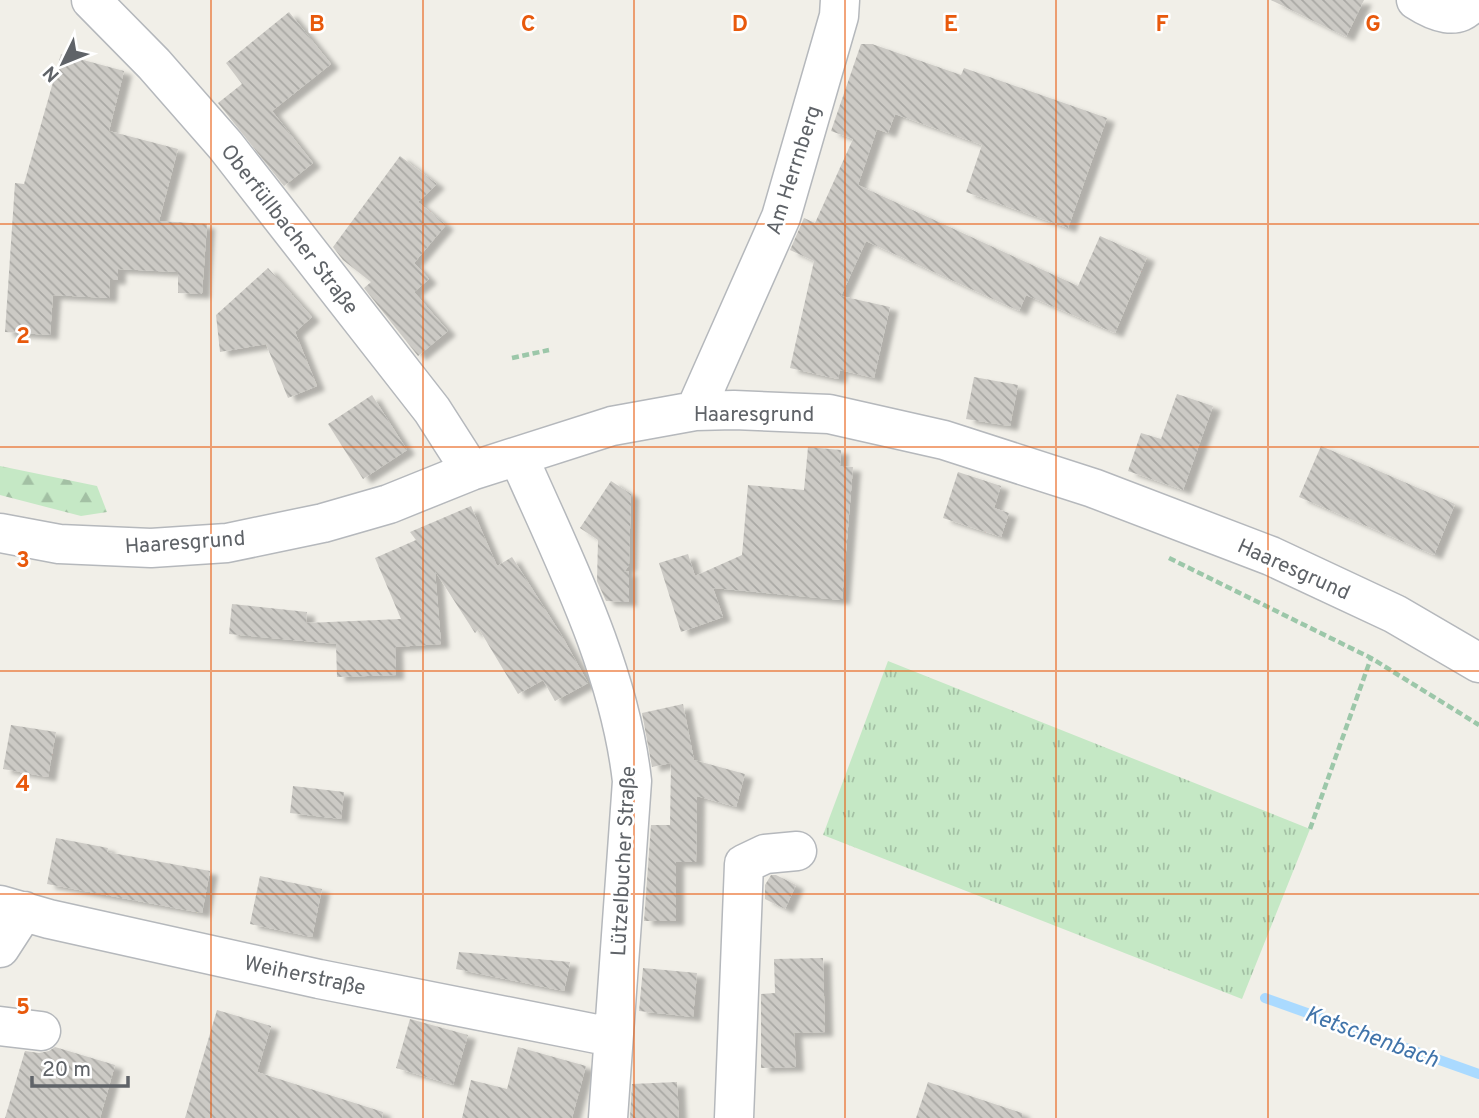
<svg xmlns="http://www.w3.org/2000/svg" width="1479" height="1118" viewBox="0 0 1479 1118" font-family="Overpass,sans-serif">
<defs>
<pattern id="grass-tufts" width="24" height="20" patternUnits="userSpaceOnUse" patternTransform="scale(1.75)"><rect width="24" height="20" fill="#c5e8c5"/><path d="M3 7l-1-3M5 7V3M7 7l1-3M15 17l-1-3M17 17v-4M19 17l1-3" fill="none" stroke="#a3c0a4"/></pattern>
<pattern id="forest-firs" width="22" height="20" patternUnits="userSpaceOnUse" patternTransform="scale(1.75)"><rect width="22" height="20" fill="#c5e8c5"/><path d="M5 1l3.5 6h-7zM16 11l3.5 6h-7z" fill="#a3c0a4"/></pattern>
<pattern id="building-back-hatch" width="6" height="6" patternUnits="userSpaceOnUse" patternTransform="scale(1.75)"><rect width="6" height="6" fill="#cccac5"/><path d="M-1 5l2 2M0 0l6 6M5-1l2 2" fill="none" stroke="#a9a8a4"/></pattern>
<filter id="shadow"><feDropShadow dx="8" dy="4.5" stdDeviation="2" flood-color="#0004"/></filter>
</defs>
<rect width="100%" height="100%" fill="#f1efe8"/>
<path fill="url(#grass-tufts)" d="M888,661L1310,829L1242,999L823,835Z"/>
<path fill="url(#forest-firs)" d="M0,466L97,486L107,512L81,516L0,495Z"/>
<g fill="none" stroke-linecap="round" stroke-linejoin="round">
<path stroke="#aadaff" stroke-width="10" d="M1265,998L1479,1074"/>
</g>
<path fill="url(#building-back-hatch)" filter="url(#shadow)" d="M1271,0H1364L1346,37Z
M289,12L331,64L272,111L313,163L284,186L218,103L242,84L226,63Z
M861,44H872L961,75L964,68L1107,118L1068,228L966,192L982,145L895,114L888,133L877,129L858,185L1078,286L1100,236L1147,257L1115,333L1026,295L1019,311L866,241L841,296L890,307L874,378L840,370L838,379L790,368L814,261L790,250L804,218L815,223L853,139L831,131Z
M61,54L124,71L109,131L178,149L159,221L207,224L202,294L178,293V272L118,269V280H110L109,298L53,295L50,335L5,332L15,183L24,184Z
M400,156L437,184L418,202L446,225L414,263L429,279L414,292L448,331L418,356L364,288L371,282L343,260L333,247Z
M268,268L312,317L295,332L317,386L288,398L266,344L220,352L216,315Z
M974,377L1018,385L1010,426L966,419Z
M1177,394L1213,406L1183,490L1128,471L1141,433L1161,439Z
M372,395L407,450L363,479L328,424Z
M1321,446L1455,504L1434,555L1299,497Z
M808,447L841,450L840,466L853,467L842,600L713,588L723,617L681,632L659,563L688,554L695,576L742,555L748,485L804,490Z
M958,472L1001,486L994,508L1009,513L1001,537L943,518Z
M611,481L631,494L629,565L624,572L629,571V602L606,601L597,581L598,540L580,528Z
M471,506L497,566L512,557L562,636L588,683L555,701L543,680L518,694L479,629L475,633L435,571L441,644L395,647L396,675L337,677L336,644L229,634L232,604L307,612L306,623L401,619L375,558L416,540L410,532Z
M683,704L694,760L745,774L736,807L697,796L696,862H676V921H644L651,825H670L671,763L652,767L642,713Z
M11,725L56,732L48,777L3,769Z
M293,786L344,792L341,819L290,813Z
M56,838L108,848L107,852L210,871L202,913L47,884Z
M771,875H776L796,885L785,909L765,899V885Z
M260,876L322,889L312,937L250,924Z
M459,952L570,962L564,991L456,969Z
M823,958L825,1032L794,1033L796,1067L761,1068V994L775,993L774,959Z
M643,968L697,973L693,1017L639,1011Z
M217,1010L271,1026L257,1072L383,1112L382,1118H185Z
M410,1019L468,1035L453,1085L396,1068Z
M55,1047L115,1065L100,1118H5L25,1051L39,1053L49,1051Z
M518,1047L586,1066L572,1118H462L471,1080L507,1089Z
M677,1082L679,1118H630L632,1084Z
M928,1082L1022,1113V1118H916Z"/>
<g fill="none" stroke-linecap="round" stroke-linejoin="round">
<defs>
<path id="minor" d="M91,0L154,64L225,145L432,410L471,471
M1416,0C1433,11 1460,24 1473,0
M695,411L781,217L839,16L840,0
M518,456C564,560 619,667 632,781L608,1118
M0,533L59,544L151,548L227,543L323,523L389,504L471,471L612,426L695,411L734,410L829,414L944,440L1093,488L1271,556L1395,614L1479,663
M0,905L49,919L319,979L612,1037
M0,948L24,911
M0,1026L41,1031
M734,1118L744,864L765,854L797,851"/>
</defs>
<use href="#minor" stroke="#b5b8bc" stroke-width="41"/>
<path stroke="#9cc7a9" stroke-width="4.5" stroke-dasharray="7 3.5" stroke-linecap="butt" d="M512,358L549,350
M1169,558L1371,658L1479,725
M1310,829L1371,658"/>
<use href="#minor" stroke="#fff" stroke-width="38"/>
</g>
<path fill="none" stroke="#e8590c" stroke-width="2" stroke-opacity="0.55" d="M211,0V1118M423,0V1118M634,0V1118M845,0V1118M1056,0V1118M1268,0V1118M0,224H1479M0,447H1479M0,671H1479M0,894H1479"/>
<g text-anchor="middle" stroke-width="5" stroke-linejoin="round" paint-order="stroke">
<g font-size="21" fill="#5f6368" stroke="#fff">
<text transform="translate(793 170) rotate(-72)" y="7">Am Herrnberg</text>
<text transform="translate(290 229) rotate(52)" y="7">Oberfüllbacher Straße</text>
<text x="754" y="421">Haaresgrund</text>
<text transform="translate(185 542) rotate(-4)" y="7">Haaresgrund</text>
<text transform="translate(1294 569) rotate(24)" y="7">Haaresgrund</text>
<text transform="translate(623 861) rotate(-87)" y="7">Lützelbucher Straße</text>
<text transform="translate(305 975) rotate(12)" y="7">Weiherstraße</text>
</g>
<g font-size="23" font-style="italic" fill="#4174aa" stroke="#fff">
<text transform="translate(1372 1036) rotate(20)" y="8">Ketschenbach</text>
</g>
</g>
<g font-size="23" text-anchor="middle" font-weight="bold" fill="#e8590c" stroke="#fff" stroke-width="5" stroke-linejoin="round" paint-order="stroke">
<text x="317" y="31">B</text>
<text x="528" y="31">C</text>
<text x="740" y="31">D</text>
<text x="951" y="31">E</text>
<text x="1162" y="31">F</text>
<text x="1373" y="31">G</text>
<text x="23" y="343">2</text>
<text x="23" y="567">3</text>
<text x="23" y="791">4</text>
<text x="23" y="1014">5</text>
</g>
<g transform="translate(63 63) rotate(227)" stroke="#ffffff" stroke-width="5" paint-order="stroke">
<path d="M0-5L12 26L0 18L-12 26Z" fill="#5f6368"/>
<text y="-10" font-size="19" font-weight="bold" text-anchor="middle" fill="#5f6368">N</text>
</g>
<path d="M32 1076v10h96v-10" fill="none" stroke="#5f6368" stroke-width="3.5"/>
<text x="42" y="1076" font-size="21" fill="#5f6368" stroke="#ffffff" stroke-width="5" paint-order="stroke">20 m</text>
</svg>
